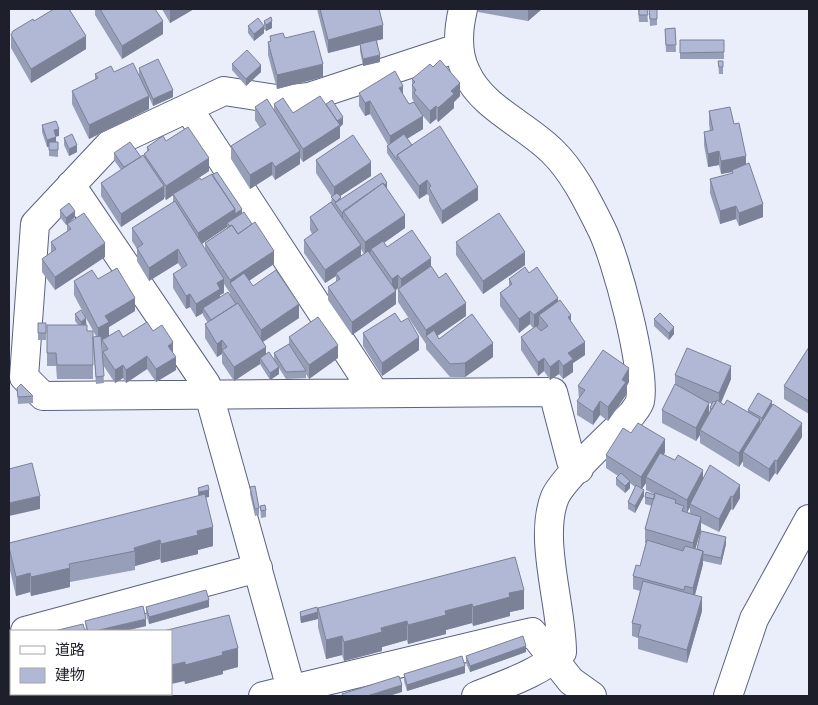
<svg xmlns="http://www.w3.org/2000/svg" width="818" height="705" viewBox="0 0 818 705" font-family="Commissioner,'Noto Sans JP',sans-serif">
<rect width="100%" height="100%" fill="#eaedfa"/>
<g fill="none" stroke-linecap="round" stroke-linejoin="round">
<defs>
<path id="street" d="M463,9C458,30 456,52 466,72C482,108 525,124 552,151C573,171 588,202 601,228C616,257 646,370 640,401C639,405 635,410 632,414C615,431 563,478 555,497C538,538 562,606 562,652C540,673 505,684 476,696
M458,48L309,97L283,100L224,91L109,145L35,224L24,377L43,396L553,392L571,461L579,469
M188,108L370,386L368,393
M71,185L206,384L293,696
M25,631L258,568
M9,644L11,655
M20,694V696
M263,696L532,632L571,681L592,696
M728,696L754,619L809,519"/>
</defs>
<use href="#street" stroke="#5b627d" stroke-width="30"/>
<use href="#street" stroke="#fff" stroke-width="28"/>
</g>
<path fill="#979eb8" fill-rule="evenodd" d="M95,9H155L163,34L122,59L95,15Z
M162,9H194L170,23Z
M317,9H379L383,39L377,40L380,62L363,66L360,51V45L328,53Z
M478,9H542L528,21L478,12Z
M638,9H647L648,22H639Z
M649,9H657V25L650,26Z
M264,21L272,28L266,31L264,29V33L254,41L248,33V26H264Z
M675,28L676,52H666L665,29Z
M11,35L86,49L31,83L11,48Z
M270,36L323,77L277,89L268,55V42H270Z
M680,40H724V59H680Z
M718,61H723V74H719Z
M232,64L261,72L246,86L232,70Z
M139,68L173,97L153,106L149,97V109L89,139L72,104V91L95,80V74L139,75Z
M412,79L460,96L454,102V108L438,122L436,119L430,124L423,116V129L407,139L412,145L478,200L442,224L429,201V196L427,194L419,199L387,153V146L388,145L370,114L365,116L359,106V93L403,95L409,104L414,102L412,98Z
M274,104L293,113L326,104L343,124L340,127V138L303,162L300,158V164L275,180L272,175L250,189L231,159V146L260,128L255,120V107L274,109Z
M709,111L734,124L746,164L763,217L739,226L736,219L720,224L710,193V179L732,174V172L721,174L719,165L708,167L704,145V132L710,131L709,124Z
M42,125L59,136H56V142H58V157L49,156V147H47L42,132Z
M64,138L77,152L69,156L64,145Z
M166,141L209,171L189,184L201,180L242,213L274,264L249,281L253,286L299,318L263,342L266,354L274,359V353L289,344V337L338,358L309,379L306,374V378L286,379L279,368V374L270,380L260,364L234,381L222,363V354L217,357L205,338V324L208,323L203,315V313L196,317L190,307L186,309L173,288V274L182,269L178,263L149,281L137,261V249L132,241V228L173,202V195L166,200L164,197V199L121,227L101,196V183L121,170L114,160V153L141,157L144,156V154L147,152V147ZM227,227V228L205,243V250L202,244ZM224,284L230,293V295L220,297V295L224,293Z
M316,160L371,176L340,196L341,199L387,190L405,228L384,243L387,247L431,267L466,316L437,336L439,339L493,357L465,377H450L426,349V343V344L398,302V288L396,290V304L352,335L328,300V287L336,282V276L325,283L304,253V240L312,234L310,230V217L331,202L332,197L316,173ZM361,249L364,254L361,256Z
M60,210L75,217L70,222L105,257L55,290L42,272V259L51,253V242L67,231V224L66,225L60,217Z
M456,242L525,265L483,294L456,255Z
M529,273L558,301L571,322L585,355L573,363V372L563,379L559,374L550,380L544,371L538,376L521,350V337L533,328L530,324L519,333L500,306V293L509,287V279Z
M98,279L135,311L109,327V336L101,340L104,383L96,384L93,344L96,336L86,318L87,331L93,344V379H57L56,366H47V325H78L75,321V314L85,316L74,295V281Z
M654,319L674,334L669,340L654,326Z
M38,323H46V340H38Z
M153,331L173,354L176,370L156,382L147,369L126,383L123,378L115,383L103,365L102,340L123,337Z
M363,333L419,350L382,376L363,346Z
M809,347V414L784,399V386Z
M675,375L731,379L721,403L724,405L748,412V410L772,406L802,437L777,475L775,473L769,482L743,466V461L739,467L700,443V435L696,441L662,423V410L675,385ZM709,403L712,404L710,408L709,413Z
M629,382L626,387V395L608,421L600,415L593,425L577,415V401L579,399L578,386Z
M17,388L33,396V403L18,404Z
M631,433L665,452L664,455L703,478L740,498L733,510L731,509L719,532L701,523V530L695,549H697L726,544L721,565L703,561V564L695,595L702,611L687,663L638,649V638L632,636V623L640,591L633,589V576L640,566L646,543H645V529L652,506L645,504V497L654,494L646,490V483L642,489L644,496L635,513L628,509V502L635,487L630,483V488L625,493L616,485V478L618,476L606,468V455ZM690,507V513L687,512Z
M250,487L259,508V515L255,516L250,494Z
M198,488L209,497H206L213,546L198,550V554L161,563L160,559L135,566V570L70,582V587L31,596L30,592L16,596L9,566V543L198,496Z
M260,506L266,510V517L261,518Z
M515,557L524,609L510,612V616L473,626L472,623L446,630V634L408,644L407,640L382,647V651L344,661L342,655L326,659L318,627V619L301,623L300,619V612L318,609Z
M146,607H209L149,624L146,614Z
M85,621L146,626L124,631H86Z
M171,631L238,667L223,671V674L185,684Z
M526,652L470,672L466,663V656Z
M465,673L407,691L404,681V674Z
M35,694H147L137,696H35Z"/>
<path fill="#7b8196" d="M171,9H194L170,23V10Z
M528,9H542L528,21Z
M163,21V34L122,59V46Z
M272,21V28L266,31V25Z
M383,25V39L328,53V40Z
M264,26V33L254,41V34Z
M86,36V49L31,83V69Z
M380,55V62L363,66V59Z
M323,64V77L277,89V75Z
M261,65V72L246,86V79Z
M460,83V96L454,102V108L438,122V108L451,91Z
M403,86V99L399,88Z
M173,90V97L153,106V99Z
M149,96V109L89,139V125Z
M370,101V114L365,116V103Z
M436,106V119L430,124V111Z
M423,116V129L390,149V136Z
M343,117V124L340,127V138L303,162V149Z
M59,129V136L54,137V130Z
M56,137V144L47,147V140Z
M77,145V152L69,156V149Z
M300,151V164L275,180V167Z
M719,151V165L708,167V154Z
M746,156V169L732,170V172L721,174V161Z
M209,158V171L166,200V186Z
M272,162V175L250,189V175Z
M371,162V176L334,200V187Z
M427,180V194L419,199V186Z
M387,183V190L344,211Z
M164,186V199L121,227V214Z
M478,187V200L442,224V211Z
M763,204V217L739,226V213Z
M736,206V219L720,224V211Z
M235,209V223H227V227L198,246V233Z
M242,209V216L235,221V214Z
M75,211V217L66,225V218Z
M343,212V218L342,220V213Z
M405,215V228L372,251L371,249V252L365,256V242Z
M105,243V257L55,290V277Z
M361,245V259L336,273V276L325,283V270Z
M178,249V263L149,281V268Z
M274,251V264L235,290L230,283V293V280Z
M525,252V265L483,294V281Z
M431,258V271L401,292V279Z
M398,275V288L392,293V279Z
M224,279V293L220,295V302L203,308V313L196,317V304L217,283Z
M396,291V304L352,335V322Z
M190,294V307L186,309V296Z
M135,298V311L109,327V336L98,342V328L105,316Z
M558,298V311L539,315V325L534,329V315Z
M466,303V316L430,341L426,336V344V330Z
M299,304V318L261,343V330Z
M530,311V324L519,333V319Z
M571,315V328L568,317Z
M86,318V325L81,329V322Z
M674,327V334L669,340V333Z
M419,337V350L382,376V363Z
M222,340V354L217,357V344Z
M173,342V356L168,346Z
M585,342V355L573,363V372L563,379V366L568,353Z
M493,343V357L465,377V363Z
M338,345V358L309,379V365Z
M266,347V360L260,358V364L234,381V367Z
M147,356V369L126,383V370Z
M176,357V370L156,382V369Z
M544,358V371L538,376V362Z
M559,360V374L550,380V367Z
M123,365V378L115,383V370Z
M731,366V379L719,407V393Z
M279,367V374L270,380V373Z
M629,368V382L626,387V395L608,421V407L622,380Z
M600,401V415L593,425V412Z
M772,401V408L762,425V418Z
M709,403V416L700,430V435L696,441V428Z
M760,419V432L743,452V461L739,467V453Z
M802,423V437L777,475V461Z
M665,439V452L649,478L646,477V483L641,490V477Z
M775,460V473L769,482V469Z
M703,470V483L690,504V507L687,513V500Z
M630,481V488L625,493V486Z
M740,485V498L733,510V497Z
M209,490V497L199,499V492Z
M644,490V496L635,513V506Z
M40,496V509L9,516V503Z
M731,496V509L719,532V519Z
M701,517V530L693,557V543Z
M213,527V546L198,550V554L161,563V544L197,531Z
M726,537V544L721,565V558Z
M160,540V559L135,566V551L134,548Z
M703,551V564L693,602V588Z
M70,568V587L31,596V577Z
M30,573V592L16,596V577Z
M524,590V609L510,612V616L473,626V607L509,593Z
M702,597V611L687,663V650Z
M209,600V607L149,624V617Z
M472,604V623L446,630V634L408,644V625L445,611Z
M318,612V619L301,623V617Z
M146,619V626L124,631H95Z
M407,621V640L382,647V651L344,661V642L381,628Z
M342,636V655L326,659V640Z
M526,646V652L470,672V666Z
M238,648V667L223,671V674L185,684V665L222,652Z
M185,662V681L171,684V665Z
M465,666V673L407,691V685Z
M402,685V692L389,696H367Z
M55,694V696H45Z
M72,694H120V696H62Z
M121,694H147L137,696H121Z"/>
<path fill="#b0b8d6" stroke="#7b8196" d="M54,9H69L86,36L31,69L11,35L13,31L33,19L34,21Z
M100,9H155L163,21L122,46Z
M320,9H379L383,25L328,40Z
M639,9H647L648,15H639Z
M649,9H657V19H650Z
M271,17L272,21L266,25L264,21Z
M258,18L264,26L254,34L248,26Z
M675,28L676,45H666L665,29Z
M314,31L323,64L277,75L268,42L271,41L270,36L283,33L285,38Z
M376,40L380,55L363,59L360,44Z
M680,40H724V52L680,53Z
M247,50L261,65L246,79L232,64Z
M158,59L173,90L153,99L139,68Z
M440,60L460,83L451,91L454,94L438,108L436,106L430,111L414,93L416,90L412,85L415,82L412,79L430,64L433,67Z
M718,61H723V67H719Z
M133,63L149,96L89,125L72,91L98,78L95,74L111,66L114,72Z
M395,71L403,86L399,88L409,104L414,102L423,116L390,136L370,101L365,103L359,93Z
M320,96L340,125L303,149L274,104L283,98L293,113Z
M267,99L300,151L275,167L272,162L250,175L231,146L266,124L255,107Z
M332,100L343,117L337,121L326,104Z
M730,107L734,124L739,123L746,156L721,161L719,151L708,154L704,132L713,130L709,111Z
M56,121L59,129L54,130L56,137L47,140L42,125Z
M440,126L478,187L442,211L429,188L431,186L427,180L419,186L397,155Z
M188,127L209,158L166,186L144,154L149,150L147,147L163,136L166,141Z
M72,134L77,145L69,149L64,138Z
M404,134L412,145L397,155V160L387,146Z
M353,135L371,162L334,187L316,160Z
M49,142H58V150H49Z
M130,142L141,157L124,167L114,153Z
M143,155L164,186L121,214L101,183Z
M749,163L763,204L739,213L736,206L720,211L710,179L733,173L732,170Z
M217,172L242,209L235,214V209L212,175Z
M381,173L387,183L384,185L383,183L342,213L335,203Z
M212,174L235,209L198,233L173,194L200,178L201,180Z
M383,183L405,215L365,242L343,211Z
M337,193L341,197L336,202L331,197Z
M175,201L224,279L217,283L220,289L196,304L190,294L186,296L173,274L187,265L178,249L149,268L137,248L143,244L132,228Z
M331,202L361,245L325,270L304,240L318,230L310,217Z
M69,203L75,211L66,218L60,210Z
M244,212L252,224L238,234L232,225L230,226L227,223Z
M84,213L105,243L55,277L42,259L56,249L51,242L71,229L67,224Z
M499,213L525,252L483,281L456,242Z
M255,222L274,251L230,280L205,243L232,225L238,234Z
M412,230L431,258L401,279L398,275L392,279L371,249L383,241L387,247Z
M368,251L396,291L352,322L328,287L340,279L336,273Z
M431,266L439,278L446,273L466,303L426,330L398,289Z
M525,267L529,273L537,267L558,298L534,315L530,311L519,319L500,293L512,284L509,279Z
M117,268L135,298L105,316L109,322L98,328L74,281L92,270L98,279Z
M276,270L299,304L261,330L230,283L244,273L253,286Z
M228,292L236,304L211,320L203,308Z
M560,300L571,315L568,317L585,342L568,353L573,359L563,366L559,360L550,367L544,358L538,362L521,337L536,326L541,331L548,326L539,315Z
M238,303L266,347L234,367L222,350L227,347L222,340L217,344L205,324Z
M81,310L86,318L81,322L75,314Z
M395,313L401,322L408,318L419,337L382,363L363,333Z
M660,313L674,327L669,333L654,319Z
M472,314L493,343L465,363L450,364L426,336L434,330L439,339Z
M318,317L338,345L309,365L289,337Z
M147,322L153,331L162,325L173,342L168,346L176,357L156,369L147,356L126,370L123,365L115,370L103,352L108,349L102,340L119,330L123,337Z
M38,323H46V333H38Z
M47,325H87V331H93V365H57L56,353H47Z
M101,336L104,376L96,377L93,337Z
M289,344L306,371L286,372L274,353Z
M809,347V401L784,386Z
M687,348L731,366L719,393L675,375Z
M603,350L629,368L622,380L626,382L608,407L600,401L593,412L577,401L585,390L578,386Z
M269,352L279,367L270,373L260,358Z
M21,384L33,396L18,397L17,388Z
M675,384L709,403L696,428L662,410Z
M758,393L772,401L762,418L748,410Z
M717,400L724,405L727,400L760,419L739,453L700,430Z
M713,401L716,402L712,409L710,408Z
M773,404L802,423L777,461L775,460L769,469L743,452Z
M638,423L665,439L641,477L606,455L623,428L631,433Z
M660,453L675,460L678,455L703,470L687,500L646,477Z
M32,463L40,496L9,503V469Z
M710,465L740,485L733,497L731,496L719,519L690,504Z
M621,473L630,481L625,486L616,478Z
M208,485L209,490L199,492L198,488Z
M636,485L644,490L635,506L628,502Z
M255,486L259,508L255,509L250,487Z
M646,492L655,495L654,499L645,497Z
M655,493L676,500L675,503L684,506L682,511L701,517L693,543L645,529Z
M205,494L213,527L197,531L198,535L161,544L160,540L134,548L135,551L69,564L70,568L31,577L30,573L16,577L9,547V543Z
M265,505L266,510L261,511L260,506Z
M701,531L726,537L721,558L703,554V551L697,549Z
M647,540L683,551L685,546L703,551L693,588L685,586L684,590L633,576L636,565L640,566Z
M515,557L524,590L509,593L510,597L473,607L472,604L445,611L446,615L408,625L407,621L381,628L382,632L344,642L342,636L326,640L318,608Z
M643,581L702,597L687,650L638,636L641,625L632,623Z
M206,590L209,600L149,617L146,607Z
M143,606L146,619L95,631H88L85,621Z
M317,607L318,612L301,617L300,612Z
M229,615L238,648L222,652L223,655L185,665V662L171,665V631H163Z
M83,624L85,631H54Z
M523,636L526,646L470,666L466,656Z
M462,656L465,666L407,685L404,674Z
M399,676L402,685L367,696H343L342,694Z
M40,694H72L62,696H55V694L45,696H40Z"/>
<rect width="818" height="705" fill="none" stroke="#1d202b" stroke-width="20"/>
<rect x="10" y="630" width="162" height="65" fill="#ffffff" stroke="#a5a6aa"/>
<rect x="20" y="646" width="25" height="8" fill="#ffffff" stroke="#a5a6aa"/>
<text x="55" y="655" font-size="15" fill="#1d202b">道路</text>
<rect x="20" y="668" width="25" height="15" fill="#b0b8d6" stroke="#a5a6aa"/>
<text x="55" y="680" font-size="15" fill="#1d202b">建物</text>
</svg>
